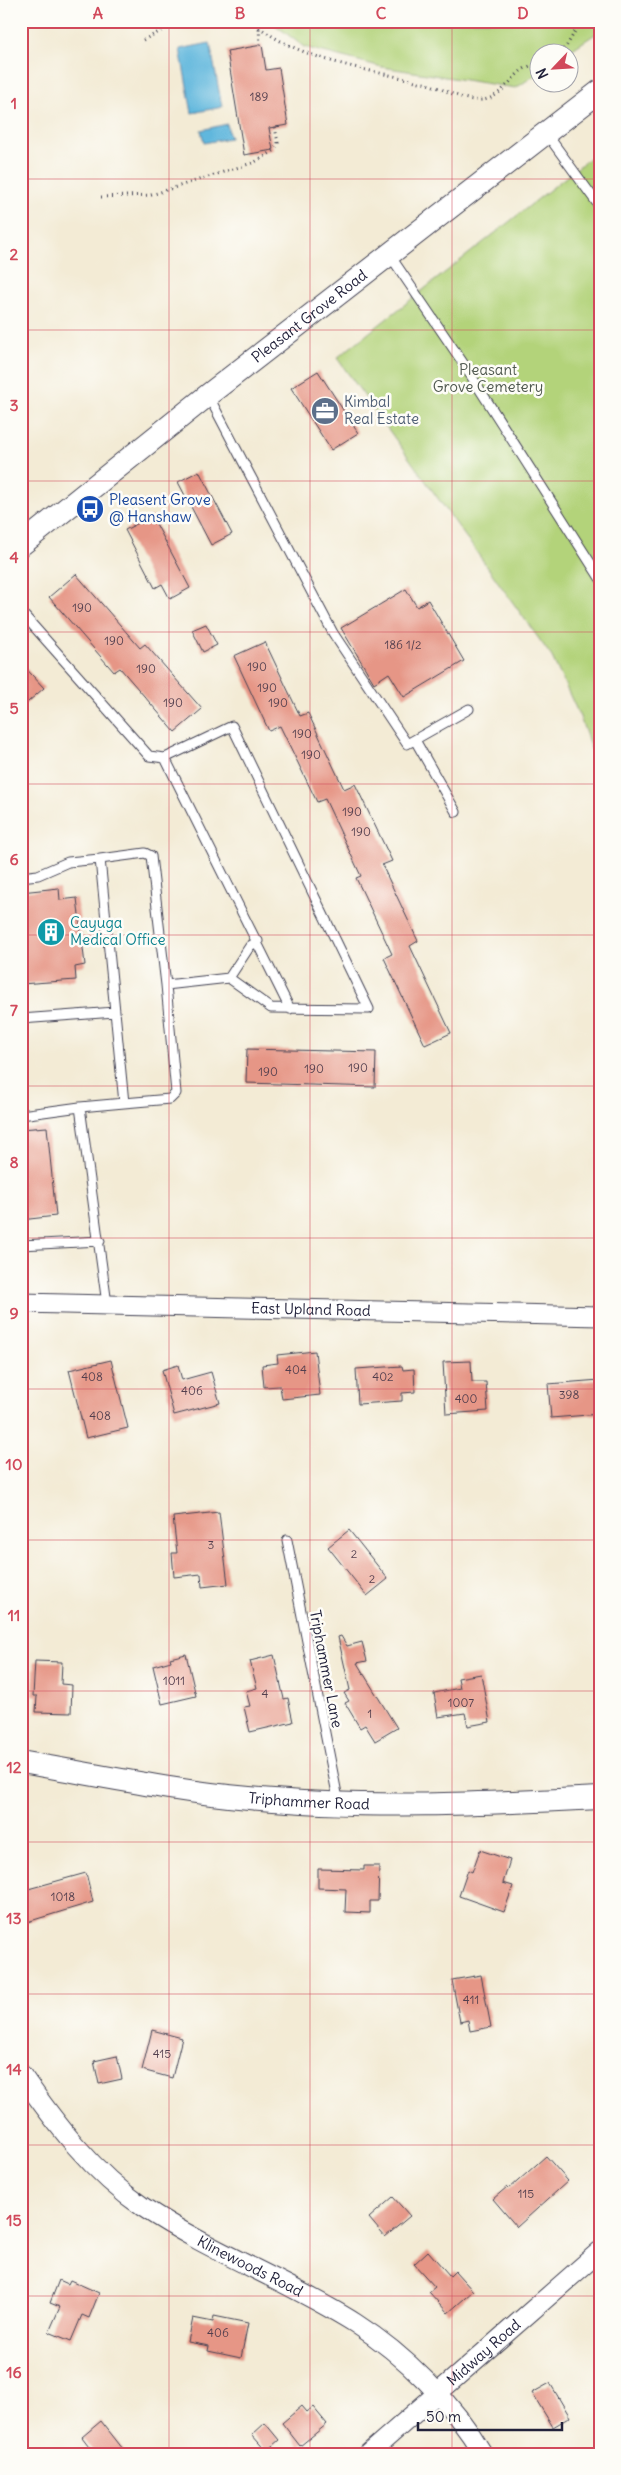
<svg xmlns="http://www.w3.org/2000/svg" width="621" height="2475" viewBox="0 0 621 2475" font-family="Delius,sans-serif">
<rect width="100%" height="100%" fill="#fdfcf7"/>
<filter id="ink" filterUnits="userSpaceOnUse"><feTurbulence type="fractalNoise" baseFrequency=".02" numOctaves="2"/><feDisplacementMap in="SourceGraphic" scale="10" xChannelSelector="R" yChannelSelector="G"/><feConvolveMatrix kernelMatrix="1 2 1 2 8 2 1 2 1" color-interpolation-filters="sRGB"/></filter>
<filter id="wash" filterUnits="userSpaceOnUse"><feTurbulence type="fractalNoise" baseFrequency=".0096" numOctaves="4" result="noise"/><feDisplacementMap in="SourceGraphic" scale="20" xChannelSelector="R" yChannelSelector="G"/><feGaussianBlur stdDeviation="1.12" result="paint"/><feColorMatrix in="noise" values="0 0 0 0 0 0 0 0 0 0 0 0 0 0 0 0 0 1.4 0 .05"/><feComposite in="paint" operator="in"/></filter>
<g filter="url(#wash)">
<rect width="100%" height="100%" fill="#f3ebd5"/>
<path fill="#b3d37a" stroke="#6a7a5a" d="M270,21H600V31L568,52H538V73L516,88L382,67L304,47Z
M600,150V774L580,717L552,657L337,358Z"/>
<path fill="#60b7dd" stroke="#416c8c" d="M210,43L222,107L192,113L180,49Z
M227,124L230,138L204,143L201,130Z"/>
<g id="blocks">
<path fill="#e69686" d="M262,45L266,70L279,68L288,125L269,128L273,150L244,155L227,51Z
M318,371L358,433L331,450L291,388Z
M199,471L232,534L211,545L178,482Z
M152,516L190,588L170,599L162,584L155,588L125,530Z
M76,574L140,648L145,644L202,709L175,732L120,668L114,672L49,597Z
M406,589L417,607L428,600L464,661L404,697L389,673L374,683L341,628Z
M206,624L217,645L203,652L192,630Z
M265,642L300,716L308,713L344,789L355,784L392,861L382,865L418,941L410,946L451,1033L425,1045L384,958L392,954L356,878L361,876L325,799L317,802L280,726L269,731L234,656Z
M21,663L44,688L21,708Z
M59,888L60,900L77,898L85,965L75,967L76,980L21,984V892Z
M247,1049L376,1052L375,1087L246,1083Z
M47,1127L56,1216L21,1220V1129Z
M315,1351L320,1395L282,1399L280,1386L264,1387L262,1365L278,1363L277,1355Z
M111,1360L128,1428L86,1438L69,1370Z
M471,1361L472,1382H486L488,1411L446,1414L443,1362Z
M178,1365L182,1380L211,1372L220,1403L174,1415L162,1370Z
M402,1366L403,1370L414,1369L415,1392L402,1393V1401L358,1404L356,1369Z
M600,1380V1414L551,1418L548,1384Z
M219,1512L228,1584L202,1587L201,1574L174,1577L172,1553H177L173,1517Z
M349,1530L388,1579L367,1596L328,1547Z
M341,1636L347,1646L362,1642L367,1661L357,1663L397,1728L375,1741L365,1725L360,1728L345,1703L349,1701L344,1693L350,1690L338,1637Z
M186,1654L196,1696L162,1704L153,1666L171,1661L170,1658Z
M274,1655L284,1699L288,1698L293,1722L250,1732L244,1707L250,1706L246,1691L257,1688L250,1661Z
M35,1661L62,1662L61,1684L72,1685L71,1713L36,1712L37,1696H33Z
M481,1674L490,1722L468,1726L465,1713L438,1717L434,1693L460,1688L458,1678Z
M480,1850L510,1860L503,1883L513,1886L504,1912L459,1896L468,1870L472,1872Z
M364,1866H379L378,1901H370V1913L345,1912L346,1889L318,1888V1869L364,1870Z
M86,1873L93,1902L27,1922L21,1915V1891Z
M481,1975L491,2027L470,2031L468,2020L460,2022L452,1980Z
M152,2030L182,2038L172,2078L142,2070Z
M117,2056L122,2079L99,2084L94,2061Z
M546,2156L568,2181L517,2227L493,2199L507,2187L509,2189Z
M393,2197L410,2216L385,2237L369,2218Z
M428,2251L450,2276L455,2271L473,2291L448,2313L429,2292L435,2287L414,2264Z
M59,2280L68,2284L70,2280L99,2293L89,2318L82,2315L71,2341L49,2332L60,2307L50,2303Z
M214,2316L248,2323L241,2358L208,2351L209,2346L188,2342L193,2318L213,2322Z
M550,2383L570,2417L553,2427L532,2393Z
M302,2406L307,2412L313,2407L327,2424L300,2446L282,2423Z
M101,2421L127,2454H95L82,2437Z
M265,2423L279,2440L266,2451L252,2435Z"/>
</g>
</g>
<g filter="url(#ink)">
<use href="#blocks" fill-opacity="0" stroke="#414052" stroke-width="1"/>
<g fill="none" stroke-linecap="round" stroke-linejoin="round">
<defs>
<path id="service" d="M546,133L600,207
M389,254L461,360L600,578
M208,395L333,633L407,744L469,709
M21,612L149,756L165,758L232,726L369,1009L271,1008L229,978L166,985
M415,740L456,812
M165,758L290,1009
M100,859L145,853L151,856L166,985L176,1093L170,1099L124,1103
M21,877L38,875L68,862L100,859L124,1103L80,1107L107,1304
M229,978L250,946L258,941
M21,1019L115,1012
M21,1115L80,1107
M21,1245L100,1241
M287,1540L339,1804"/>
<g id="minor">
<path id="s1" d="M21,1303L600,1316"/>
<path id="s2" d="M21,2074C55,2123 93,2173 143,2207C210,2252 287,2280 355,2323C405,2355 453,2403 483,2454"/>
<path id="s3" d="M368,2454L600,2251"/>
</g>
<g id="tertiary">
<path id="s4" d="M21,545L208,395L600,91"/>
<path id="s5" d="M21,1762C97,1775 172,1791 249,1798C366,1809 483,1804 600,1798"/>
</g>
</defs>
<use href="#service" stroke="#414052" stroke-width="11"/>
<use href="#minor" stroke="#414052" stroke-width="21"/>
<use href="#tertiary" stroke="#414052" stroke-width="24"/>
<path stroke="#414052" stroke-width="3" stroke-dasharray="1 4" stroke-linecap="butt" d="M253,21L259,27L260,46
M259,27C306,63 371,69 427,84C446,89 462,102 482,100C500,98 509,81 521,71C526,67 533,65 538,63
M143,40L181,21
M559,52L566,47L581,21
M101,197L151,195L255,162L274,151L278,143L275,127"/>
<use href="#service" stroke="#fff" stroke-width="9"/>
<use href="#minor" stroke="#fff" stroke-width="19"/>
<use href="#tertiary" stroke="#fff" stroke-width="22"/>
</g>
</g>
<path fill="none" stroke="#d1495b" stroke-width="1" stroke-opacity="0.55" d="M169,21V2454M310,21V2454M452,21V2454M21,179H600M21,330H600M21,481H600M21,632H600M21,784H600M21,935H600M21,1086H600M21,1238H600M21,1389H600M21,1540H600M21,1691H600M21,1842H600M21,1994H600M21,2145H600M21,2296H600"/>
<defs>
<symbol id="office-disc" viewBox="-11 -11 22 22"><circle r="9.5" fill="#5c6f8a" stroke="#fdfcf7"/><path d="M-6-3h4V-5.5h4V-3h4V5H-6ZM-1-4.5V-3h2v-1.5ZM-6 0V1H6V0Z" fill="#fff"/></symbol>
<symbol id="bus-disc" viewBox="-11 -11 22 22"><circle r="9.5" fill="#1a4fb4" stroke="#fdfcf7"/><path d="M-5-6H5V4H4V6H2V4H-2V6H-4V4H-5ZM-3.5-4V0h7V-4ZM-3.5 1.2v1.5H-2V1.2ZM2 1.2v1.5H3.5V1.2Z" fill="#fff"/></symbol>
<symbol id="building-disc" viewBox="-11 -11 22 22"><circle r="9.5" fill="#0f9aa8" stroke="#fdfcf7"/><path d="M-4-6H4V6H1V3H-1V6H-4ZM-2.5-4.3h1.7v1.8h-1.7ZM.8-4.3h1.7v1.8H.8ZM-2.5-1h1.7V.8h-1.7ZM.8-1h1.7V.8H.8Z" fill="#fff"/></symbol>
</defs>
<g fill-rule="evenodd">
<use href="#office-disc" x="309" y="395" width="32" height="32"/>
<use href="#bus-disc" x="74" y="493" width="32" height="32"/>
<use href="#building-disc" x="35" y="916" width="32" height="32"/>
</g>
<g text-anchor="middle" stroke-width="5" stroke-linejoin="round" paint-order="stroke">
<g font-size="12" fill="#533f4e">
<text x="259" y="101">189</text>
<text x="82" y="612">190</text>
<text x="114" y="645">190</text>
<text x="403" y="649">186 1/2</text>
<text x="257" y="671">190</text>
<text x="146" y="673">190</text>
<text x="267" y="692">190</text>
<text x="173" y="707">190</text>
<text x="278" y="707">190</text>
<text x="302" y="738">190</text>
<text x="311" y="759">190</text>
<text x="352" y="816">190</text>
<text x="361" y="836">190</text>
<text x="358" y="1072">190</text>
<text x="314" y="1073">190</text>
<text x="268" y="1076">190</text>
<text x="296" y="1374">404</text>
<text x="92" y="1381">408</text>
<text x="383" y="1381">402</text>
<text x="192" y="1395">406</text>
<text x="569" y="1399">398</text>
<text x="466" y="1403">400</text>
<text x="100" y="1420">408</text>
<text x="211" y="1549">3</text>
<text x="354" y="1558">2</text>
<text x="372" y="1583">2</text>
<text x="174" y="1685">1011</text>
<text x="265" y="1698">4</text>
<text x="461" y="1707">1007</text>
<text x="370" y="1718">1</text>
<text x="63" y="1901">1018</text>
<text x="471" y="2004">411</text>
<text x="162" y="2058">415</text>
<text x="526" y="2198">115</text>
<text x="218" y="2337">406</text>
</g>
<g font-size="15" fill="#22223b" stroke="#fdfcf7">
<text dy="5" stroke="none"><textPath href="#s4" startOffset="368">Pleasant Grove Road</textPath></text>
<text dy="5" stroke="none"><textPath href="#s1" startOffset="290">East Upland Road</textPath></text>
<text transform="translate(326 1669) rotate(79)" y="5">Triphammer Lane</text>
<text dy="5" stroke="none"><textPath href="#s5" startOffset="291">Triphammer Road</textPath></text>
<text dy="5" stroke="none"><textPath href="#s2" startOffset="304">Klinewoods Road</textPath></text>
<text dy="5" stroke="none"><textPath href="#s3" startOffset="154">Midway Road</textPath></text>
</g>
<g font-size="15" fill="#4e574e" stroke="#fdfcf7">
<text x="488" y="375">Pleasant<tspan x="488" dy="17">Grove Cemetery</tspan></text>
</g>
<g font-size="15" fill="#4e5e75" stroke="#fdfcf7" text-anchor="start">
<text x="344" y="407">Kimbal<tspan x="344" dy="17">Real Estate</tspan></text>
</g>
<g font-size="15" fill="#164399" stroke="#fdfcf7" text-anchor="start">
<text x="109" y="505">Pleasent Grove<tspan x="109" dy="17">@ Hanshaw</tspan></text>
</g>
<g font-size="15" fill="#0d838f" stroke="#fdfcf7" text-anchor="start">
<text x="70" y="928">Cayuga<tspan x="70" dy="17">Medical Office</tspan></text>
</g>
</g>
<rect width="621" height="2475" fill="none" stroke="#fdfcf7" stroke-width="55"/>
<g transform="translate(554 68) rotate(245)"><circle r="24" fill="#fdfcf7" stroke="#a5a5ac"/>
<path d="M0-4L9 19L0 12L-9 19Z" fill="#d1495b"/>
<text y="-8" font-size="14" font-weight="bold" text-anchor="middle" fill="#22223b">N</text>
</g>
<path d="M418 2422v8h144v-8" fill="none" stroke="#22223b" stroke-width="2.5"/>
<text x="426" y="2422" font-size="15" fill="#22223b" stroke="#fdfcf7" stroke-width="4" paint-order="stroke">50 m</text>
<rect x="28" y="28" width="566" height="2420" fill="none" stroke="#d1495b" stroke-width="2"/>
<g font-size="16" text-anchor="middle" font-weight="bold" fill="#d1495b">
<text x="98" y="19">A</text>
<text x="240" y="19">B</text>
<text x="381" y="19">C</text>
<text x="523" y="19">D</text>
<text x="14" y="109">1</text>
<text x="14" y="260">2</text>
<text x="14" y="411">3</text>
<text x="14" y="563">4</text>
<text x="14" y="714">5</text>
<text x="14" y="865">6</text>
<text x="14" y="1016">7</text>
<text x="14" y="1168">8</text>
<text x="14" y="1319">9</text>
<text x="14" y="1470">10</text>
<text x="14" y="1621">11</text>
<text x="14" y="1773">12</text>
<text x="14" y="1924">13</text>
<text x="14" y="2075">14</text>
<text x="14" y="2226">15</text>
<text x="14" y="2378">16</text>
</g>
</svg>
